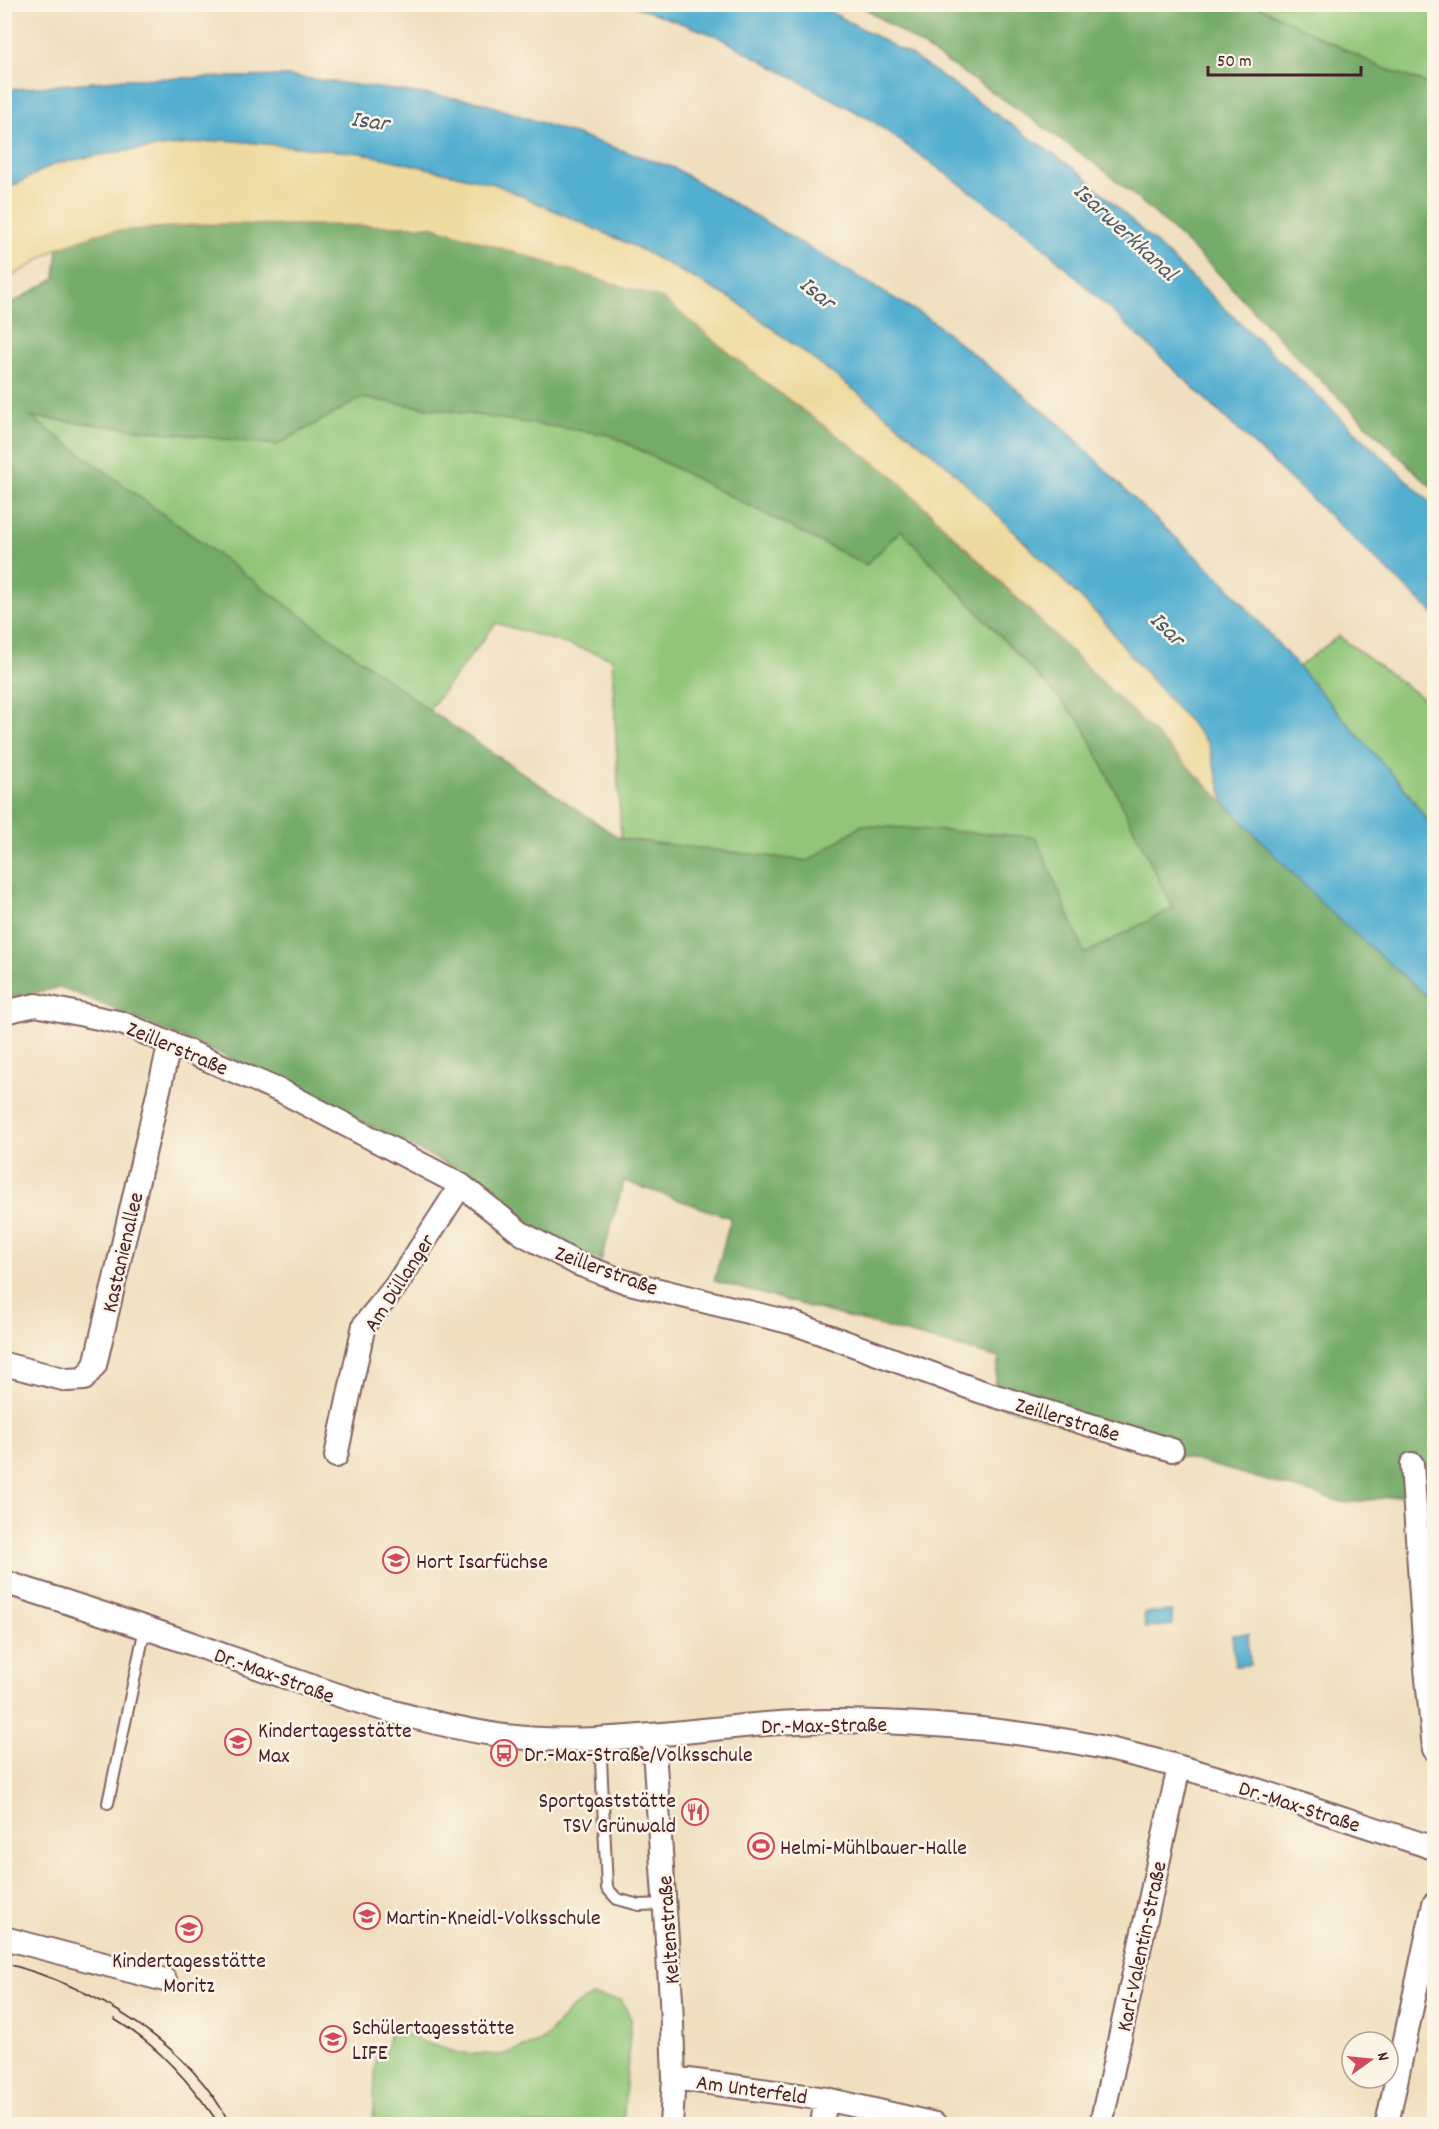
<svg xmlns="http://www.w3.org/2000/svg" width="1439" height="2129" viewBox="0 0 1439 2129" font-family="Dekko,sans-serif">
<rect width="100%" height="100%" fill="#fcf5e5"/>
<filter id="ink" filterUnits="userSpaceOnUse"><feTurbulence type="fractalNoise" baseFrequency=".0167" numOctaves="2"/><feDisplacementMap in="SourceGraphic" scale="12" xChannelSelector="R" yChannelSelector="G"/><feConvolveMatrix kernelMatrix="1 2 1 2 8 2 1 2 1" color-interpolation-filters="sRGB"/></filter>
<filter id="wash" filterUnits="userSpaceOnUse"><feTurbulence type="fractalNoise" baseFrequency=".008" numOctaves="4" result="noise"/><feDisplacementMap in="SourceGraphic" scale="24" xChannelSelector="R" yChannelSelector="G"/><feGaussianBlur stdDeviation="1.35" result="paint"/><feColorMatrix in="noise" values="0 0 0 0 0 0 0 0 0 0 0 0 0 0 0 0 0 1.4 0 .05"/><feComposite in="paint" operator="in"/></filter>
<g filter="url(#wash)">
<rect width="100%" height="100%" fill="#f0dfbf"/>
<path fill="#91c679" stroke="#6e7252" stroke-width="1.5" d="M1256,5H1434V86L1380,67Z
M362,398L610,435L866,565L901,530L1081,722L1173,908L1085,954L862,825L808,861L621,839L612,658L496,623L429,710L30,417L277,445Z
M1339,636L1434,707V830L1404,788L1298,667Z
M592,1996L621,2000L631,2019L623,2124H373L376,2054H386L390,2026L423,2042L458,2053L502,2055L544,2040L570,2009Z"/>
<path fill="#74ab69" stroke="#5f654a" stroke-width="1.5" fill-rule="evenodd" d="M860,5H1256L1380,67L1434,86V490L1305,365L1214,269L1151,210L1105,171L1009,103Z
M207,224L431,226L664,299L770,386L893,476L1225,803L1327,909L1424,994L1434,1000V1466L1403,1474L1405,1495L1346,1503L991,1403L999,1358L714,1281L731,1218L624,1181L601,1261L544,1234L472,1177L263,1072L61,987L5,999L4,308L55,278L58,248L102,232ZM362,398L610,435L866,565L901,530L1081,722L1173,908L1085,954L1036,837L862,825L808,861L621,839L429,710L31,417L277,445Z"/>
<path fill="#eeda9e" stroke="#9c7c64" stroke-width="1.5" d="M225,140L362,153L495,184L636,247L736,301L870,402L948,466L1104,621L1131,656L1208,743L1225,803L893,476L770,386L663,299L431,226L207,224L102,232L58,248L5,281V190L54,164L115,152Z"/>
<path fill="#52afd0" stroke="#4e677e" stroke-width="1.5" d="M631,5H818L912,56L1082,174L1434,506V614L1031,235L871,120L717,36Z
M288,76L477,101L674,168L931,320L1063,427L1137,502L1225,583L1404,788L1434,830V1000L1424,994L1327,909L1225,803L1208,743L1131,656L1104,621L948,466L870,402L736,301L636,247L495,184L362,153L225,140L115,152L54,164L5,190V90L127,79Z
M1171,1611L1173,1625L1145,1628L1144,1613Z
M1248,1634L1250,1665L1235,1666L1232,1635Z"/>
</g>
<g filter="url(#ink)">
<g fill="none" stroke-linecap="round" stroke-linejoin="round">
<defs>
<path id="service" d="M600,1738L607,1888L617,1899L639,1905L666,1904
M108,1803L145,1628"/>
<path id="minor" d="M4,1012L36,1005L122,1023L283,1092L461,1185L521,1233L578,1264L626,1282L793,1323L979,1391L1172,1450
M4,1364L67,1380L84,1379L95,1365L170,1042
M336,1456L364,1325L395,1287L461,1185
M1412,1464L1426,1668L1434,1749
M4,1582C70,1603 136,1624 201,1647C299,1682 395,1719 498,1735C608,1751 726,1720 838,1721C924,1722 1010,1729 1095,1746C1209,1770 1324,1813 1434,1848
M653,1735L671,1999L674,2078L671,2124
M4,1938L165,1980
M674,2078L826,2099L935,2124
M822,2124L826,2099
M1101,2124L1179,1767
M1387,2124L1434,1904"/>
</defs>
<use href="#service" stroke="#84625f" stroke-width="14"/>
<use href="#minor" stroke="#84625f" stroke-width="26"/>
<use href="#service" stroke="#fff" stroke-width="10"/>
<use href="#minor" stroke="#fff" stroke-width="22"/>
<path stroke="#4a1f2b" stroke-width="1.5" d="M4,1963C92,1986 188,2042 230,2124
M114,2019C158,2045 191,2083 219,2124"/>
</g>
</g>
<defs>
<symbol id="school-ring" viewBox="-11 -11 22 22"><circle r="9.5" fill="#fcf5e5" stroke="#d1495b" stroke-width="1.5"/><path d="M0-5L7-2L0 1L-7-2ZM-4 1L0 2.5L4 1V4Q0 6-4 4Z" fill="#d1495b"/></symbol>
<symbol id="bus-ring" viewBox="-11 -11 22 22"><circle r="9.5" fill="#fcf5e5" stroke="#d1495b" stroke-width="1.5"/><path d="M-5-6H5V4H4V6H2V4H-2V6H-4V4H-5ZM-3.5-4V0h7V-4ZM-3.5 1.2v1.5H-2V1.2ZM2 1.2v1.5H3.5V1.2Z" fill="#d1495b"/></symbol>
<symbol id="restaurant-ring" viewBox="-11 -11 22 22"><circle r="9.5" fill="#fcf5e5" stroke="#d1495b" stroke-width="1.5"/><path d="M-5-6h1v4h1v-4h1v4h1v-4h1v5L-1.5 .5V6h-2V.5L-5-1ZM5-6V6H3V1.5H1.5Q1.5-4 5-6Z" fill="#d1495b"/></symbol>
<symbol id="stadium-ring" viewBox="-11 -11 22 22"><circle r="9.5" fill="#fcf5e5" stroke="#d1495b" stroke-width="1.5"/><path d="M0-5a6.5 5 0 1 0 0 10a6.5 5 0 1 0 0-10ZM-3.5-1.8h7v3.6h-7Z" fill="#d1495b"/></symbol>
</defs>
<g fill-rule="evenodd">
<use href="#school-ring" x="381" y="1545" width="30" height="30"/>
<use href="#school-ring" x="223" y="1727" width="30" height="30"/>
<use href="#bus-ring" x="489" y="1738" width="30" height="30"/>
<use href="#restaurant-ring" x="680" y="1797" width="30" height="30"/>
<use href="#stadium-ring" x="746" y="1831" width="30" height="30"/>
<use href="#school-ring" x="352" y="1901" width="30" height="30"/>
<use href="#school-ring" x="174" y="1914" width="30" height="30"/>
<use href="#school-ring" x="318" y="2024" width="30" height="30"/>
</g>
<g text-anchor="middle" stroke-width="5" stroke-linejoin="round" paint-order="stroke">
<g font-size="22" fill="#4a1f2b" stroke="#fcf5e5">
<text transform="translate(178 1047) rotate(23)" y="8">Zeillerstraße</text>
<text transform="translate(121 1252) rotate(-77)" y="8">Kastanienallee</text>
<text transform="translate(607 1269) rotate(20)" y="8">Zeillerstraße</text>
<text transform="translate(398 1282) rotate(-57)" y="8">Am Düllanger</text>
<text transform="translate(1068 1418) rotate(17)" y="8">Zeillerstraße</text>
<text transform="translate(275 1674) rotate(20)" y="8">Dr.-Max-Straße</text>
<text transform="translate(824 1724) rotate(-1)" y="8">Dr.-Max-Straße</text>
<text transform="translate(1300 1805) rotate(18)" y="8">Dr.-Max-Straße</text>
<text transform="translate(667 1930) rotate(-94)" y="8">Keltenstraße</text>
<text transform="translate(1140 1946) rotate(-78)" y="8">Karl-Valentin-Straße</text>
<text transform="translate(752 2088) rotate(8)" y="8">Am Unterfeld</text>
</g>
<g font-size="22" fill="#4a1f2b" stroke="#fcf5e5" text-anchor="start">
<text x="416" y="1568">Hort Isarfüchse</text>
<text x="258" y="1737">Kindertagesstätte<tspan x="258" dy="25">Max</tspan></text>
<text x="524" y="1761">Dr.-Max-Straße/Volksschule</text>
<text x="676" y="1807" text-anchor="end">Sportgaststätte<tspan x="676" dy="25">TSV Grünwald</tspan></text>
<text x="780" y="1854">Helmi-Mühlbauer-Halle</text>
<text x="386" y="1924">Martin-Kneidl-Volksschule</text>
<text x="189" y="1967" text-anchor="middle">Kindertagesstätte<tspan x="189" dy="25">Moritz</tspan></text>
<text x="352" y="2034">Schülertagesstätte<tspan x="352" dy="25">LIFE</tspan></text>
</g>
<g font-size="24" font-style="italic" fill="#4d596d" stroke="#fcf5e5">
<text transform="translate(370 120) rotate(8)" y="8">Isar</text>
<text transform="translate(1126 231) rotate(43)" y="8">Isarwerkkanal</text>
<text transform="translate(818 292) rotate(39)" y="8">Isar</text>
<text transform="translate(1168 628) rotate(44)" y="8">Isar</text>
</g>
</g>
<rect width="1439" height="2129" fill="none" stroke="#fcf5e5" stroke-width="24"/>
<g transform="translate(1370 2060) rotate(75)"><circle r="28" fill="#fcf5e5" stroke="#b59f9b" stroke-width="1.5"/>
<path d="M0-4.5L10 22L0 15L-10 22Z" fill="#d1495b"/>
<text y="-9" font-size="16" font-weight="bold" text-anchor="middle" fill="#4a1f2b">N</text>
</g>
<path d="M1208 66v9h153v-9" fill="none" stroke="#4a1f2b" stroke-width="3"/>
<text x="1217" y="66" font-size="18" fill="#4a1f2b" stroke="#fcf5e5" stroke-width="4.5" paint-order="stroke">50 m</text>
</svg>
